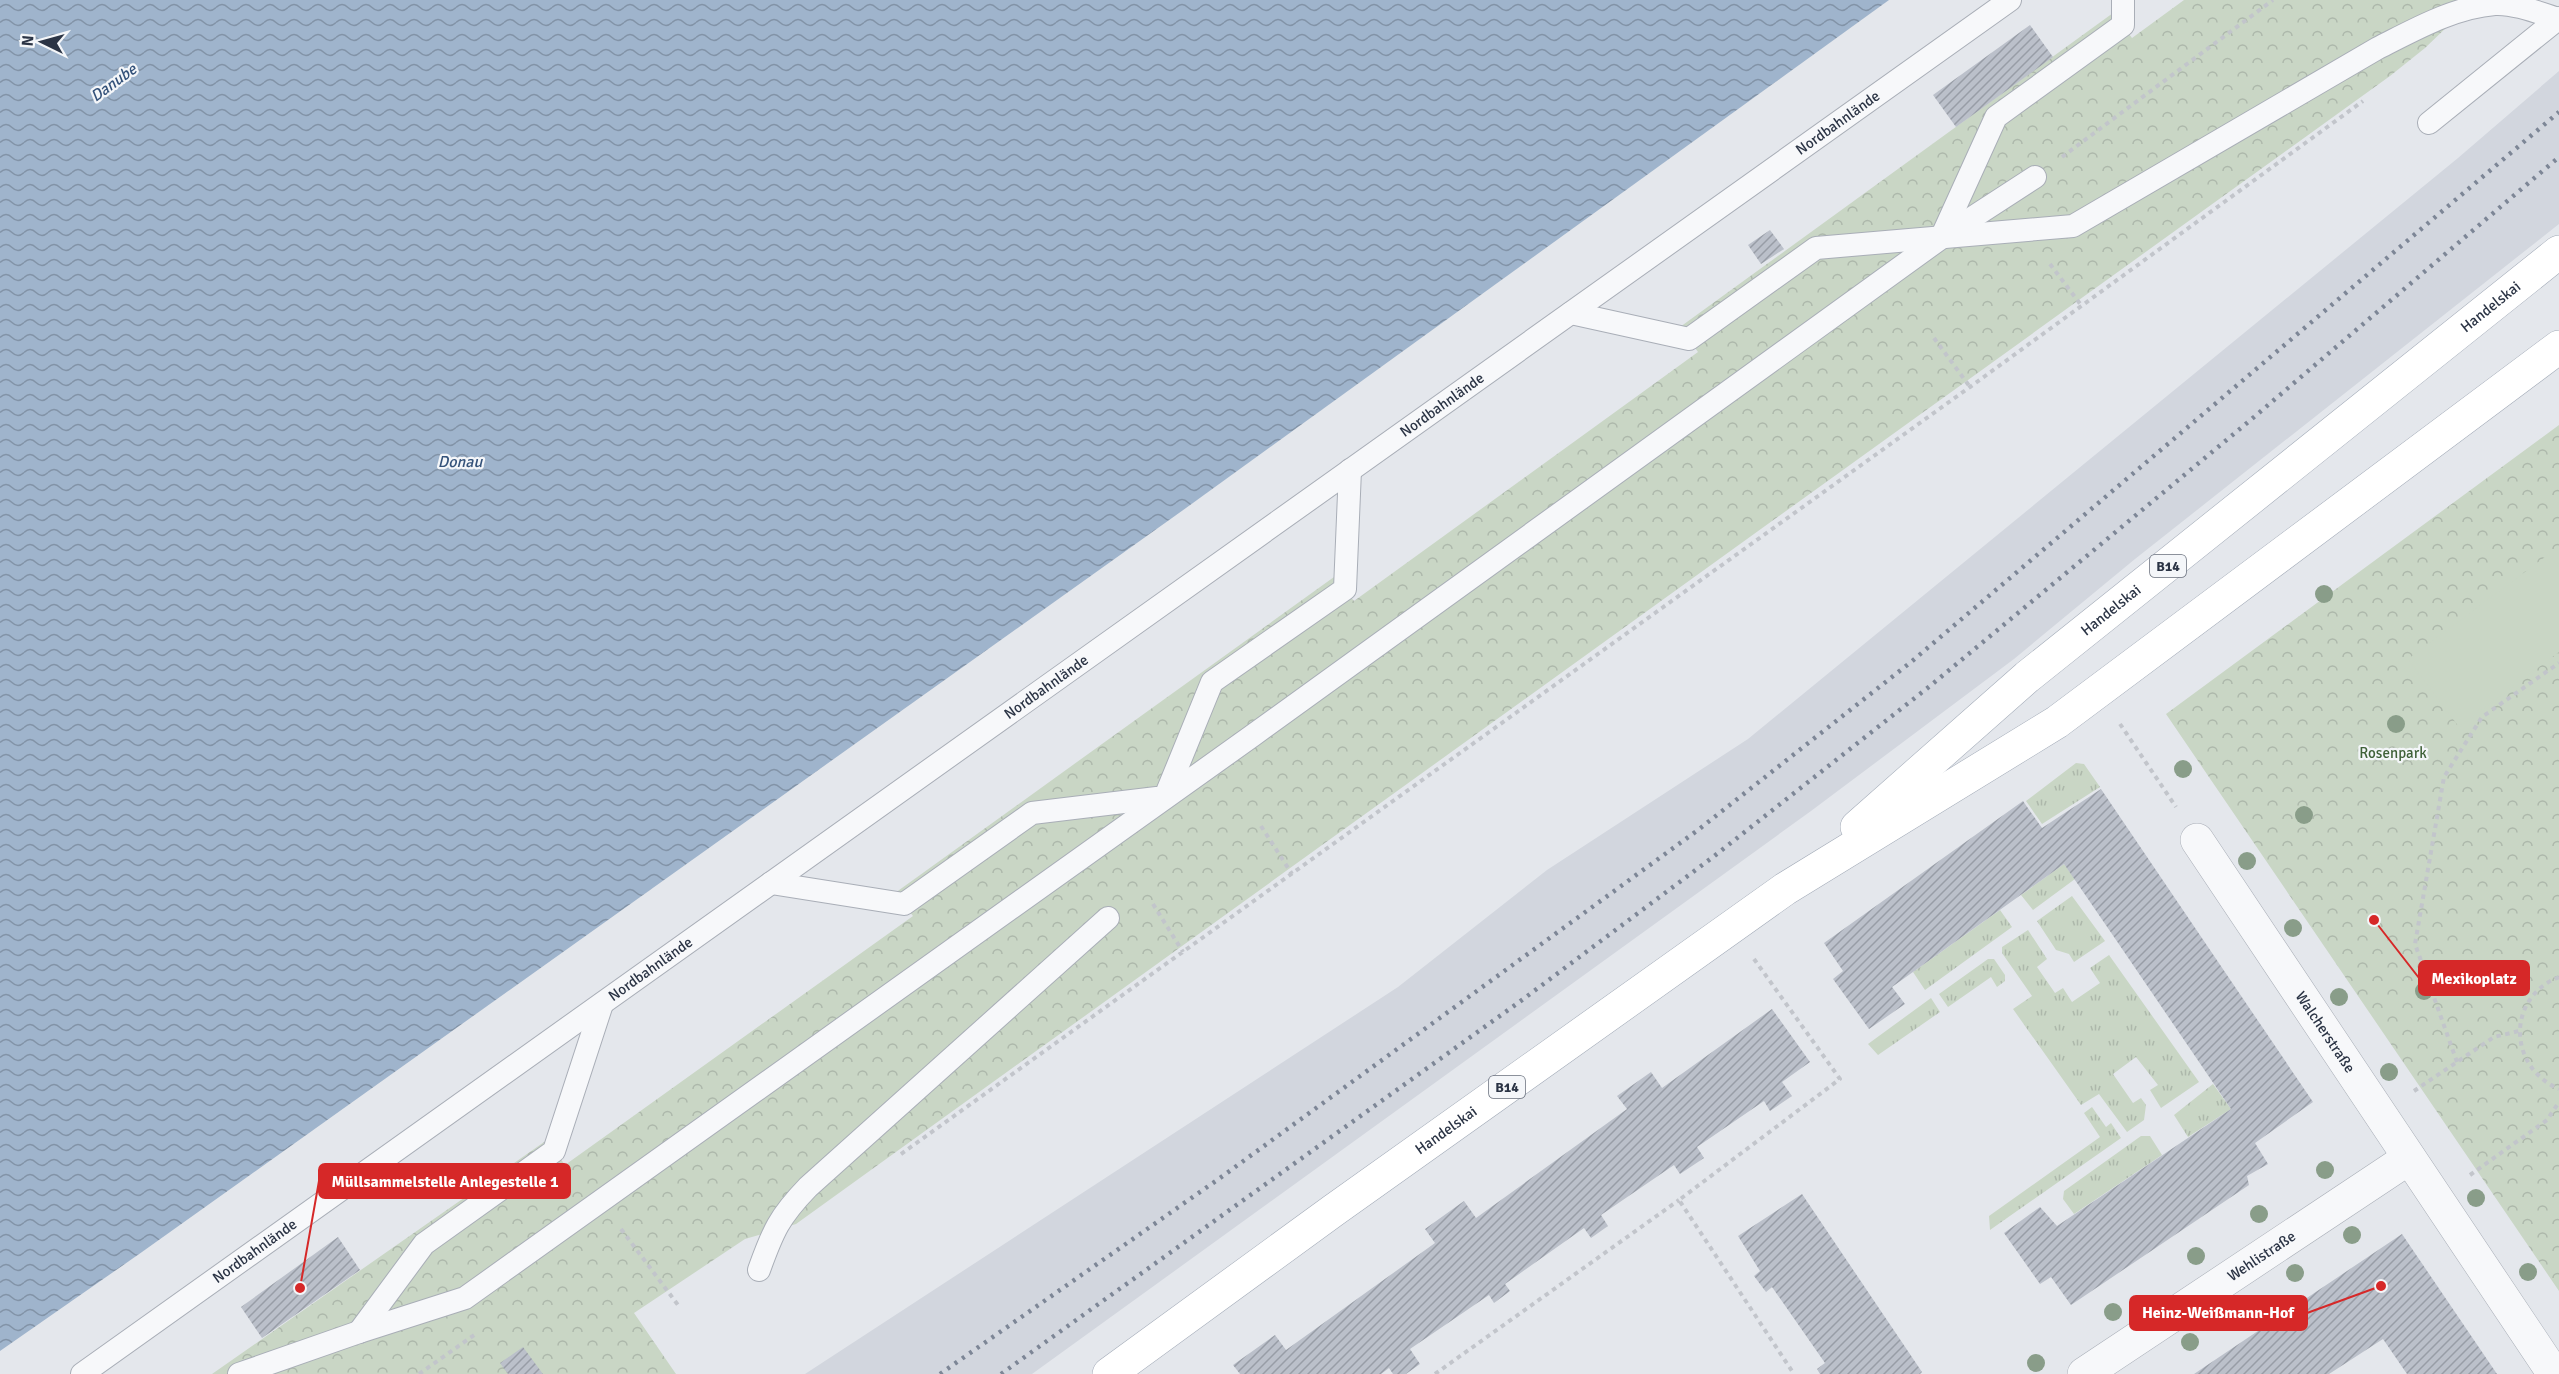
<svg xmlns="http://www.w3.org/2000/svg" width="2559" height="1374" viewBox="0 0 2559 1374" font-family="Signika,sans-serif">
<defs>
<pattern id="grass-tufts" width="24" height="20" patternUnits="userSpaceOnUse" patternTransform="scale(1.5)"><rect width="24" height="20" fill="#c9d6c5"/><path d="M3 7l-1-3M5 7V3M7 7l1-3M15 17l-1-3M17 17v-4M19 17l1-3" fill="none" stroke="#adb8ab"/></pattern>
<pattern id="park-crowns" width="20" height="18" patternUnits="userSpaceOnUse" patternTransform="scale(1.5)"><rect width="20" height="18" fill="#c9d6c5"/><path d="M2 6a3 3 0 1 1 6 0M12 15a3 3 0 1 1 6 0" fill="none" stroke="#adb8ab"/></pattern>
<pattern id="water-waves" width="16" height="10" patternUnits="userSpaceOnUse" patternTransform="scale(1.5)"><rect width="16" height="10" fill="#9fb4cc"/><path d="M0 5q4-4 8 0t8 0" fill="none" stroke="#8293a7"/></pattern>
<pattern id="building-hatch" width="6" height="6" patternUnits="userSpaceOnUse" patternTransform="scale(1.5)"><rect width="6" height="6" fill="#bbc0ca"/><path d="M-1 1l2-2M0 6l6-6M5 7l2-2" fill="none" stroke="#989da6"/></pattern>
</defs>
<rect width="100%" height="100%" fill="#e4e7ec"/>
<path fill="#d2d6de" d="M2559,71V224L2135,559L2014,659L1811,811L1032,1374H805L1398,987L1547,870L1748,739L2458,158Z"/>
<path fill="url(#grass-tufts)" d="M2076,763L2084,764L2100,787L2042,824L2026,801Z
M2064,864L2075,879L2033,910L2021,895Z
M2072,896L2105,941L2074,962L2069,954L2056,950L2037,921Z
M2000,910L2012,927L1925,990L1913,972Z
M2028,930L2047,959L2037,967L2055,993L2063,988L2072,1002L2100,983L2090,968L2109,955L2199,1082L2161,1108L2150,1090L2158,1085L2136,1057L2113,1074L2133,1103L2141,1098L2146,1105L2144,1120L2127,1132L2099,1094L2081,1105L2013,1009L2032,996L2002,953V947Z
M1988,959H1994L2005,975V981L1997,987L1991,977L1948,1007L1939,994Z
M1931,998L1940,1012L1878,1055L1868,1044Z
M2213,1084L2231,1109L2188,1137L2174,1115Z
M2092,1107L2106,1127L2111,1123L2121,1138L1990,1230L1989,1216L2100,1137L2084,1113Z
M2141,1136H2150L2162,1155L2074,1214L2063,1199L2064,1191Z"/>
<path fill="url(#park-crowns)" d="M2184,0H2475L2425,48L2390,76L796,1224L745,1239L634,1313L676,1374H212L547,1140L565,1165L913,916L895,893L1334,577L1354,601L1698,352L1680,327L2113,13L2132,38Z
M2559,425V1291L2166,714Z"/>
<path fill="#c9d6c5" d="M2549,554L2559,568V652L2459,727L2408,659Z"/>
<path fill="url(#water-waves)" d="M0,0H1889L1186,508L142,1252L0,1351Z"/>
<path fill="url(#building-hatch)" d="M2030,25L2053,57L1956,127L1933,95Z
M1770,230L1784,249L1761,264L1748,245Z
M2101,789L2313,1102L2255,1143L2268,1164L2247,1176L2249,1185L2071,1305L2051,1277L2040,1284L2004,1233L2040,1207L2057,1226L2231,1109L2114,937L2064,864L1892,987L1905,1004L1869,1029L1833,979L1843,971L1824,943L2023,801L2042,828Z
M1772,1009L1810,1062L1782,1082L1792,1096L1770,1111L1764,1101L1697,1147L1704,1158L1680,1174L1674,1165L1601,1215L1608,1226L1591,1238L1584,1228L1505,1284L1510,1291L1494,1303L1489,1295L1410,1349L1420,1364L1406,1374H1393L1389,1368L1381,1374H1240L1233,1365L1275,1335L1286,1350L1435,1243L1425,1229L1464,1201L1476,1218L1627,1109L1617,1096L1651,1072L1662,1088Z
M1802,1194L1922,1372L1920,1374H1820L1817,1369L1825,1363L1772,1287L1766,1292L1754,1276L1760,1271L1738,1236Z
M2402,1234L2497,1374H2407L2383,1339L2329,1374H2194Z
M338,1237L360,1270L262,1338L241,1307Z
M523,1347L543,1374H508L500,1363Z"/>
<g fill="none" stroke-linecap="round" stroke-linejoin="round">
<defs>
<g id="lane">
<path d="M2429,123L2559,18"/>
<path d="M1941,238L1996,117L2123,25V0"/>
<path d="M1571,313L1689,339L1816,248L2073,226L2378,48C2414,30 2454,7 2495,4C2515,3 2539,13 2558,19"/>
<path d="M771,883L904,904L1032,813L1165,797L1212,682L1345,589L1350,470"/>
<path d="M759,1270C773,1231 779,1217 808,1187L1108,918"/>
<path d="M359,1332L424,1244L554,1151L602,1004"/>
<path id="s1" d="M82,1374L2010,0"/>
<path d="M239,1374L359,1332L465,1298L1252,736L1941,238L2035,177"/>
</g>
<g id="street">
<path id="s2" d="M2197,840L2554,1374"/>
<path id="s3" d="M2084,1374L2409,1158"/>
</g>
<g id="primary">
<path id="s4" d="M1857,827L2027,677L2559,252"/>
<path id="s5" d="M1109,1374L1334,1210L1785,889L2057,722L2559,347"/>
</g>
</defs>
<use href="#lane" stroke="#a9aeb7" stroke-width="24"/>
<use href="#street" stroke="#a9aeb7" stroke-width="34"/>
<use href="#primary" stroke="#a3abb8" stroke-width="34"/>
<path stroke="#c2c5cb" stroke-width="4" stroke-dasharray="4.5 4.5" stroke-linecap="butt" d="M2062,157L2273,0
M2050,264L2081,305
M1934,338L1970,387
M2120,724L2176,807
M1261,826L1292,874
M1153,904L1183,952
M1754,959L1840,1079L1679,1200L1794,1374
M2559,977C2506,998 2508,1067 2559,1089
M2457,1062L2415,944L2444,777L2482,717L2559,663
M2414,1091L2494,1037L2519,1031
M901,1154L1970,387L2363,101
M2470,1175L2547,1120L2559,1102
M621,1229L678,1305
M419,1374L477,1333
M1435,1374L1679,1200"/>
<use href="#lane" stroke="#f7f8fa" stroke-width="22"/>
<use href="#street" stroke="#f7f8fa" stroke-width="33"/>
<use href="#primary" stroke="#fff" stroke-width="33"/>
<path stroke="#7d8696" stroke-width="4.5" stroke-dasharray="3 6" stroke-linecap="butt" d="M940,1374L1220,1178L1698,830L1911,662L2559,112
M1001,1374L1518,1003L1713,857L1930,686L2247,423L2559,157"/>
</g>
<g fill="#899d89">
<circle cx="2324" cy="594" r="9"/>
<circle cx="2396" cy="724" r="9"/>
<circle cx="2183" cy="769" r="9"/>
<circle cx="2304" cy="815" r="9"/>
<circle cx="2247" cy="861" r="9"/>
<circle cx="2293" cy="928" r="9"/>
<circle cx="2424" cy="991" r="9"/>
<circle cx="2339" cy="997" r="9"/>
<circle cx="2389" cy="1072" r="9"/>
<circle cx="2325" cy="1170" r="9"/>
<circle cx="2476" cy="1198" r="9"/>
<circle cx="2259" cy="1214" r="9"/>
<circle cx="2352" cy="1235" r="9"/>
<circle cx="2196" cy="1256" r="9"/>
<circle cx="2528" cy="1272" r="9"/>
<circle cx="2295" cy="1273" r="9"/>
<circle cx="2113" cy="1312" r="9"/>
<circle cx="2190" cy="1342" r="9"/>
<circle cx="2036" cy="1363" r="9"/>
</g>
<g text-anchor="middle" stroke-width="4.5" stroke-linejoin="round" paint-order="stroke">
<g fill="#f4f6f9" stroke="#676e7b" stroke-width="1.5">
<rect x="2150" y="555" width="36" height="22" rx="4.5"/>
<rect x="1489" y="1076" width="36" height="22" rx="4.5"/>
</g>
<g font-size="14" font-weight="bold" fill="#2b3445">
<text x="2168" y="571">B14</text>
<text x="1507" y="1092">B14</text>
</g>
<g font-size="15" fill="#2b3445" stroke="#f4f6f9">
<text dy="5" stroke="none"><textPath href="#s1" startOffset="2156">Nordbahnlände</textPath></text>
<text dy="5" stroke="none"><textPath href="#s4" startOffset="820">Handelskai</textPath></text>
<text dy="5" stroke="none"><textPath href="#s1" startOffset="1670">Nordbahnlände</textPath></text>
<text dy="5" stroke="none"><textPath href="#s4" startOffset="334">Handelskai</textPath></text>
<text dy="5" stroke="none"><textPath href="#s1" startOffset="1184">Nordbahnlände</textPath></text>
<text dy="5" stroke="none"><textPath href="#s1" startOffset="698">Nordbahnlände</textPath></text>
<text dy="5" stroke="none"><textPath href="#s2" startOffset="231">Walcherstraße</textPath></text>
<text dy="5" stroke="none"><textPath href="#s5" startOffset="416">Handelskai</textPath></text>
<text dy="5" stroke="none"><textPath href="#s1" startOffset="212">Nordbahnlände</textPath></text>
<text dy="5" stroke="none"><textPath href="#s3" startOffset="213">Wehlistraße</textPath></text>
</g>
<g font-size="15" fill="#3f6138" stroke="#f4f6f9">
<text x="2393" y="758">Rosenpark</text>
</g>
<g font-size="16" font-style="italic" fill="#34527a" stroke="#f4f6f9">
<text transform="translate(113 82) rotate(-36)" y="6">Danube</text>
<text x="460" y="467">Donau</text>
</g>
</g>
<path fill="none" stroke="#d62828" stroke-width="2" d="M2374 920L2419 978M300 1288L319 1181M2381 1286L2307 1313"/>
<g fill="#d62828" stroke="#f4f6f9" stroke-width="2">
<circle cx="2374" cy="920" r="6"/>
<circle cx="300" cy="1288" r="6"/>
<circle cx="2381" cy="1286" r="6"/>
</g>
<g fill="#d62828" stroke="#d62828" stroke-width="2">
<rect x="2419" y="961" width="110" height="34" rx="6"/>
<rect x="319" y="1164" width="251" height="34" rx="6"/>
<rect x="2130" y="1296" width="177" height="34" rx="6"/>
</g>
<g font-size="16" text-anchor="middle" font-weight="bold" fill="#fff">
<text x="2474" y="984">Mexikoplatz</text>
<text x="445" y="1187">Müllsammelstelle Anlegestelle 1</text>
<text x="2218" y="1318">Heinz-Weißmann-Hof</text>
</g>
<g transform="translate(42 42) rotate(275)" stroke="#f4f6f9" stroke-width="4.5" paint-order="stroke">
<path d="M0-4.5L10 22L0 15L-10 22Z" fill="#2b3445"/>
<text y="-9" font-size="16" font-weight="bold" text-anchor="middle" fill="#2b3445">N</text>
</g>
</svg>
